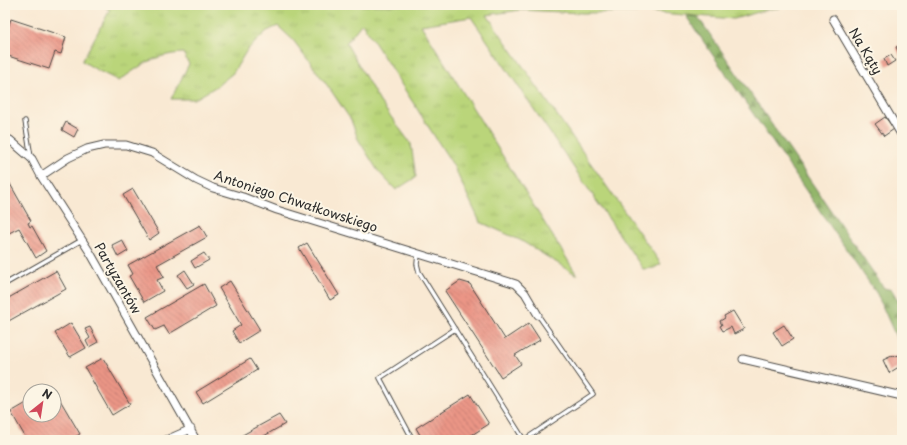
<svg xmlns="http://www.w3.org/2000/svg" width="907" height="445" viewBox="0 0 907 445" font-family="'Playpen Sans',sans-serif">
<defs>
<pattern id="grass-tufts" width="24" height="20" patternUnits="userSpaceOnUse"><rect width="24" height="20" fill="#bad57a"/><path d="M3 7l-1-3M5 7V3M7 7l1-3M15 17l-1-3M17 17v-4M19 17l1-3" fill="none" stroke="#a0b76a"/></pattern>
<pattern id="forest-firs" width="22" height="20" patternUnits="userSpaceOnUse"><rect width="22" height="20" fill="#93b66a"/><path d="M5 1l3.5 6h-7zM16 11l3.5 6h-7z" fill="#789457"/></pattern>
<pattern id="building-back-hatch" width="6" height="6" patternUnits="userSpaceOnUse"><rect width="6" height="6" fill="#eb9586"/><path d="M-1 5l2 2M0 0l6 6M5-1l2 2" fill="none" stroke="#bf7a6e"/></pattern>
</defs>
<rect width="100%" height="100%" fill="#fcf5e5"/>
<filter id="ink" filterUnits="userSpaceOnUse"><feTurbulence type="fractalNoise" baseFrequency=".025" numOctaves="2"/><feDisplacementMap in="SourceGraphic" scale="8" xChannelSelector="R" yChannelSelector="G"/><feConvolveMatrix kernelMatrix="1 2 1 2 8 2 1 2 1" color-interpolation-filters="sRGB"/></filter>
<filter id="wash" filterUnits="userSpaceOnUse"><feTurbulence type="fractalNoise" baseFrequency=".012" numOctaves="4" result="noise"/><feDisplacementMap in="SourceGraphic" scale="16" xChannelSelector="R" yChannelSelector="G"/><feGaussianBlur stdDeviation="0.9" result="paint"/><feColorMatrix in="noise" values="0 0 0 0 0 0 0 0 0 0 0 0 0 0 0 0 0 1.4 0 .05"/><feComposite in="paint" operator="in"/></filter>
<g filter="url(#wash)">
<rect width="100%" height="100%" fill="#f9e9d3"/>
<path fill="url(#grass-tufts)" stroke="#728052" d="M102,5H803L769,9L734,19L648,12L583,13L520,10L487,15L661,264L654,268L643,269L471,17L421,25L577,275L520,240L480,222L453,165L362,23L346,43L380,102L411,144L416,177L396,190L378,171L358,139L351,120L330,89L293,40L278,26L267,31L247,50L233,73L217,86L195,99H171L189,64L183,53C153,55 143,64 119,81L97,70L82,61L110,10Z"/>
<path fill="url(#forest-firs)" stroke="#5f704a" d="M686,16L698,17L884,288L892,290L902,308V345L900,346L877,294Z"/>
<g id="blocks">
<path fill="url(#building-back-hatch)" d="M11,19L66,37L61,54L55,52L49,69L5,55V36Z
M902,44V59L896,47Z
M891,55L895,61L887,66L884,59Z
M885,117L894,129L884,136L875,124Z
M66,122L78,129L74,137L62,130Z
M5,175L31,221L28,223L30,227L32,226L46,251L36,258L19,228L5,235Z
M133,189L159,233L149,240L123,195Z
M200,225L207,237L157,265L164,277L157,280L163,291L144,302L129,276L133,274L128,265Z
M122,240L128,251L118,257L112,245Z
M307,243L339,295L330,300L299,248Z
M204,253L209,260L195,268L191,261Z
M185,270L194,284L187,288L178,275Z
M56,271L66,289L5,323V300Z
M230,281L260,330L239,343L232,331L241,325L219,288Z
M460,281L470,284L505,339L529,323L540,340L515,355L521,364L501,377L445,291Z
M204,284L216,306L169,334L164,326L155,330L147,317Z
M733,311L744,329L734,334L731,327L723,331L720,326L722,325L720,321L725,318L724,316Z
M71,323L86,348L70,357L55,333Z
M784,325L793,339L782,346L773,332Z
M90,327L98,342L89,347L86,341L90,338L85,329Z
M899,355L902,361V365L889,373L883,360L892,356L893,357Z
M103,358L130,404L112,415L85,368Z
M250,359L257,370L203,403L196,392Z
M53,388L80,434L70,440H27L11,412L30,401V415H54V391H47Z
M470,394L489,424L464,440H423L416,428Z
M279,415L285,424L257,440H238L237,438Z"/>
</g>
</g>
<g filter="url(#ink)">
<use href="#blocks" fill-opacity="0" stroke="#4a4844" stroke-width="1"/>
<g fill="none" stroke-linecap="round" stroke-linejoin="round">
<defs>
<path id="lane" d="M5,8L7,5
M25,121L31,157
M418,254L417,264L419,272L524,440L593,394L538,315
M5,284L82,240
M413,440L380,378L455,329"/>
<path id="street" d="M833,19L902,136
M5,139L10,140L32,159L41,176L91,254L196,440
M41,176L68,158L87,149L104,145H126L152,153L196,180L213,188L243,197L277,210L516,284L525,293L538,315
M743,359L902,396
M166,440L191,429"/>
</defs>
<use href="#lane" stroke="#4a4844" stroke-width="5.5"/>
<use href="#street" stroke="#4a4844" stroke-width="9"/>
<use href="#lane" stroke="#fff" stroke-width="3.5"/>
<use href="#street" stroke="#fff" stroke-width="7"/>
</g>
</g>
<g text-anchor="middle" stroke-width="4" stroke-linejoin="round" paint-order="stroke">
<g font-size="13" fill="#2b2b2b" stroke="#fcf5e5">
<text transform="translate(866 51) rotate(59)" y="5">Na Kąty</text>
<text transform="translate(296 201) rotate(18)" y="5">Antoniego Chwałkowskiego</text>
<text transform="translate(118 278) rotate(60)" y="5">Partyzantów</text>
</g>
</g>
<rect width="907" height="445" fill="none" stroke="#fcf5e5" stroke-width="20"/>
<g transform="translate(42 403) rotate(30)"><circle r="19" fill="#fcf5e5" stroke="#a8a49b"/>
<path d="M0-3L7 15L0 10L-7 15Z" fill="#d1495b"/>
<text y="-6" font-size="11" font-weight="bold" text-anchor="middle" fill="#2b2b2b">N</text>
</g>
</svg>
